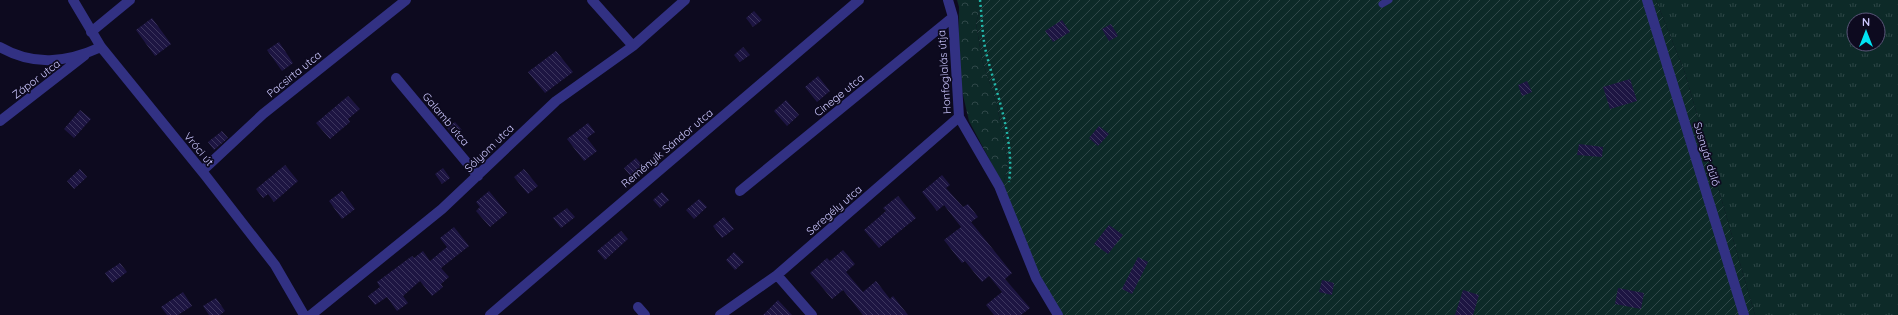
<svg xmlns="http://www.w3.org/2000/svg" width="1898" height="315" viewBox="0 0 1898 315" font-family="Quicksand,sans-serif">
<defs>
<pattern id="grass-tufts" width="24" height="20" patternUnits="userSpaceOnUse"><rect width="24" height="20" fill="#0d2a28"/><path d="M3 7l-1-3M5 7V3M7 7l1-3M15 17l-1-3M17 17v-4M19 17l1-3" fill="none" stroke="#2f4748"/></pattern>
<pattern id="forest-crowns" width="20" height="18" patternUnits="userSpaceOnUse"><rect width="20" height="18" fill="#0d2a28"/><path d="M2 6a3 3 0 1 1 6 0M12 15a3 3 0 1 1 6 0" fill="none" stroke="#2f4748"/></pattern>
<pattern id="garden-furrows" width="10" height="10" patternUnits="userSpaceOnUse"><rect width="10" height="10" fill="#0d2a28"/><path d="M-1 1l2-2M0 10L10 0M9 11l2-2" fill="none" stroke="#2f4748"/></pattern>
<pattern id="building-back-hatch" width="6" height="6" patternUnits="userSpaceOnUse"><rect width="6" height="6" fill="#1d1542"/><path d="M-1 5l2 2M0 0l6 6M5-1l2 2" fill="none" stroke="#3d365e"/></pattern>
</defs>
<rect width="100%" height="100%" fill="#0d0a1f"/>
<path fill="url(#grass-tufts)" fill-rule="evenodd" d="M1656,0H1898V315H1755L1685,73ZM1854,20H1878V44H1854Z"/>
<path fill="url(#forest-crowns)" d="M957,0H983L976,23L982,60L997,105L1008,165L1003,185L969,121L958,74L959,7Z"/>
<path fill="url(#garden-furrows)" d="M983,0H1656L1685,73L1755,315H1058L1036,278L1003,185L1008,165L997,105L982,60L976,23Z"/>
<path fill="url(#building-back-hatch)" d="M754,11L762,20L753,27L746,18Z
M152,18L171,44L155,56L136,30Z
M1062,20L1070,32L1053,42L1045,31Z
M1111,24L1118,36L1109,41L1102,29Z
M279,42L293,63L282,71L267,50Z
M743,47L750,55L740,62L734,55Z
M556,51L573,72L545,93L528,72Z
M818,76L830,91L817,102L805,87Z
M1630,79L1637,101L1610,109L1603,87Z
M1527,81L1532,92L1522,96L1518,85Z
M348,96L360,109L348,119L350,122L330,139L316,123Z
M786,100L799,115L787,126L774,111Z
M80,110L91,119L74,138L64,129Z
M455,122L462,130L454,136L447,128Z
M588,123L595,132L587,138L597,151L584,161L567,139Z
M1099,126L1109,134L1098,146L1089,138Z
M222,131L228,138L214,150L208,142Z
M1579,144L1603,147L1602,157L1577,155Z
M636,158L645,168L633,179L624,168Z
M285,165L298,181L274,202L268,194L263,198L256,189Z
M443,168L450,178L442,184L435,174Z
M80,169L87,177L74,189L67,181Z
M524,169L538,186L528,194L514,177Z
M942,175L950,185L946,188L963,207L968,204L978,217L971,222L1012,273L1005,279L1030,308L1021,315H994L986,305L1002,292L989,276L982,282L965,261L962,263L944,240L961,227L944,205L937,211L922,192Z
M342,191L355,209L342,219L329,201Z
M489,191L507,213L490,227L476,211L480,207L476,202Z
M662,192L669,200L660,208L653,200Z
M898,196L916,218L879,248L864,230L886,211L883,208Z
M699,199L707,207L694,219L686,210Z
M567,208L575,217L561,228L553,218Z
M724,217L734,229L722,238L713,226Z
M1109,225L1123,235L1108,254L1094,244Z
M454,227L469,246L441,268L449,277L441,284L443,287L432,296L420,281L403,296L408,303L397,311L387,297L375,305L368,296L380,287L377,282L412,256L414,258L423,251L430,261L447,247L440,238Z
M621,231L628,239L605,260L597,251Z
M843,250L855,264L846,272L863,292L876,281L890,299L893,296L908,315H863L843,290L832,299L810,273L827,258L830,261Z
M734,252L744,262L735,270L726,260Z
M1138,257L1148,262L1132,294L1122,289Z
M120,263L127,272L112,283L105,273Z
M1322,280L1334,283L1332,295L1319,292Z
M1618,288L1644,293L1641,309L1615,304Z
M1463,290L1479,295L1473,315H1455Z
M183,292L192,306L178,315H167L161,307Z
M216,298L225,311L220,315H209L203,306Z
M778,300L792,315H763Z"/>
<g fill="none" stroke-linecap="round" stroke-linejoin="round">
<path stroke="#22b9ac" stroke-width="2.5" stroke-dasharray="2 3" stroke-linecap="butt" d="M980,0C982,17 982,35 986,52C996,93 1015,139 1009,182"/>
<path stroke="#323183" stroke-width="7" d="M1382,4L1389,0"/>
<path stroke="#323183" stroke-width="10" d="M73,0L101,47L205,175L275,265L304,315
M592,0L633,46
M948,0L953,17L959,117L999,186L1036,278L1058,315
M1647,0L1744,315
M91,32L130,0
M0,47C33,66 66,63 101,47
M396,78L478,176
M0,121L85,55
M202,171L263,114L406,0
M740,191L953,17
M777,275L812,315
M638,307L645,315
M311,315L442,209L556,101L633,46L685,0
M490,315L859,0
M720,315L777,275L959,117"/>
</g>
<g text-anchor="middle" stroke-width="3.5" stroke-linejoin="round" paint-order="stroke">
<g font-size="11" fill="#cdc8ff" stroke="#0d0a1f">
<text transform="translate(944 72) rotate(-94)" y="4">Honfoglalás útja</text>
<text transform="translate(294 74) rotate(-39)" y="4">Pacsirta utca</text>
<text transform="translate(36 79) rotate(-37)" y="4">Zápor utca</text>
<text transform="translate(839 95) rotate(-39)" y="4">Cinege utca</text>
<text transform="translate(446 119) rotate(50)" y="4">Galamb utca</text>
<text transform="translate(489 148) rotate(-44)" y="4">Sólyom utca</text>
<text transform="translate(667 148) rotate(-40)" y="4">Reményik Sándor utca</text>
<text transform="translate(199 149) rotate(50)" y="4">Vróci út</text>
<text transform="translate(1707 154) rotate(73)" y="4">Susnyár dűlő</text>
<text transform="translate(834 210) rotate(-41)" y="4">Seregély utca</text>
</g>
</g>
<g transform="translate(1866 32)"><circle r="19" fill="#0d0a1f" stroke="#5a5679"/>
<path d="M0-3L7 15L0 10L-7 15Z" fill="#00e2f3"/>
<text y="-6" font-size="11" font-weight="bold" text-anchor="middle" fill="#cdc8ff">N</text>
</g>
</svg>
